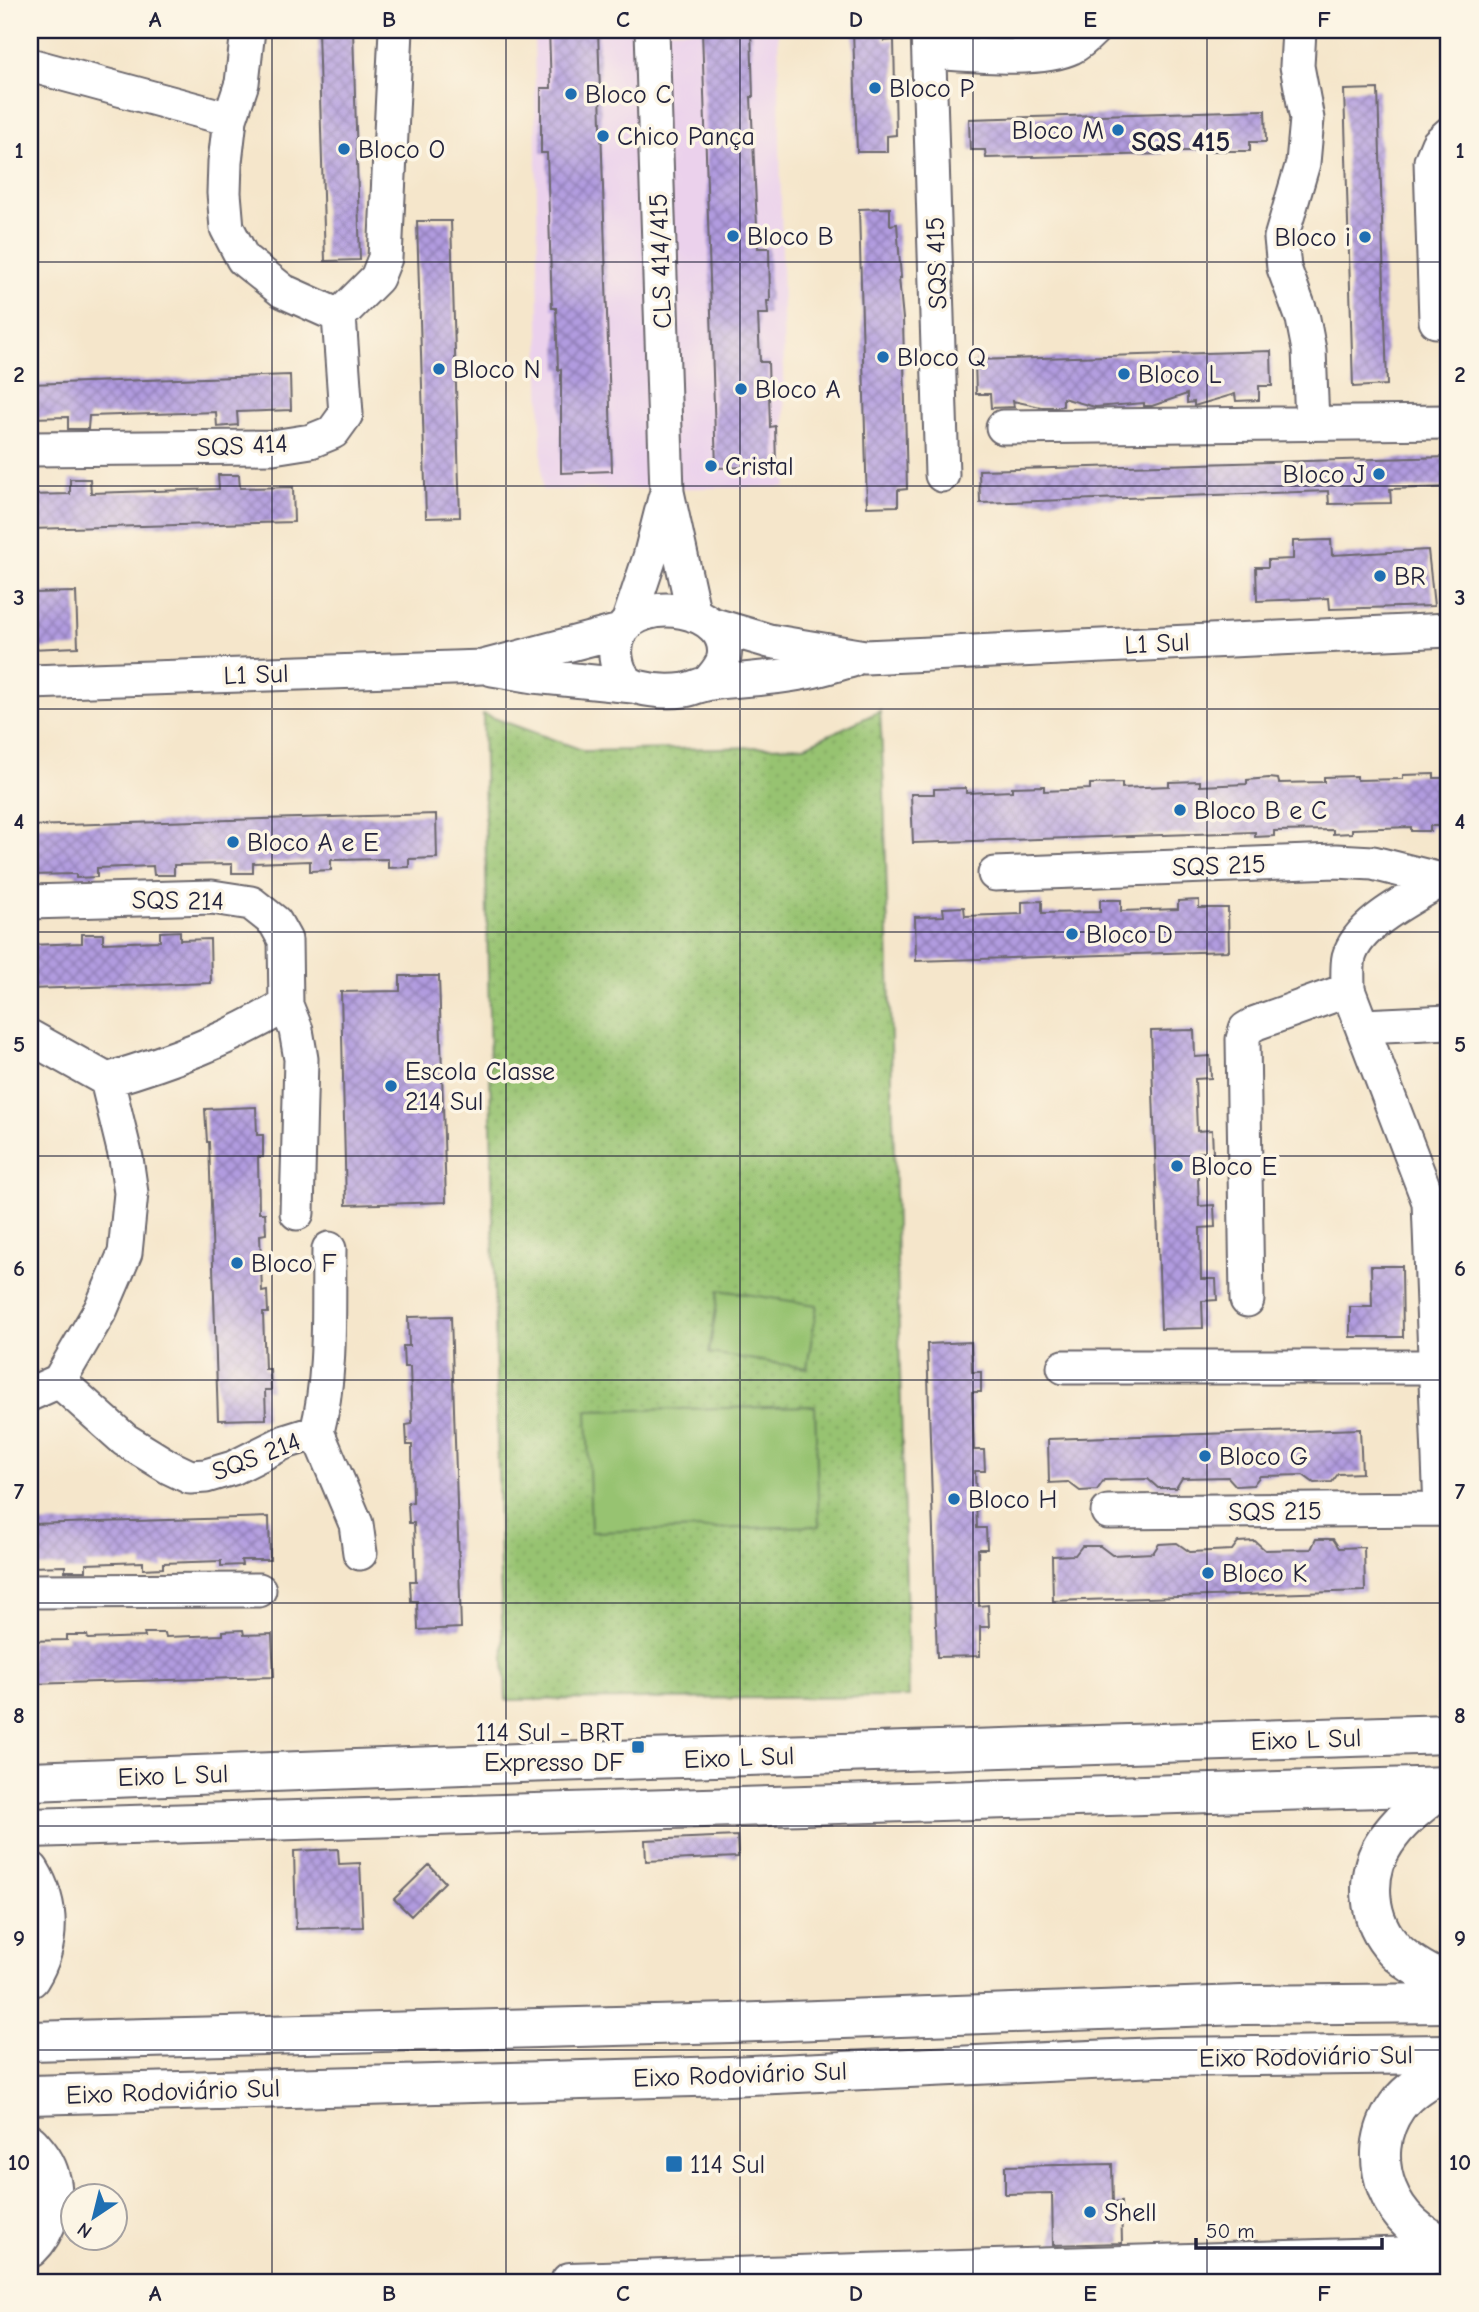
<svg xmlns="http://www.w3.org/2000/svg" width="1479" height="2312" viewBox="0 0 1479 2312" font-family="'Comic Neue',sans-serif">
<defs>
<pattern id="grass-dots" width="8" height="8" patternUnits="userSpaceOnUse" patternTransform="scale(1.75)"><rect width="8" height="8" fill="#97c371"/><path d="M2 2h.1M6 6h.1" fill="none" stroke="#82a763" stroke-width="1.8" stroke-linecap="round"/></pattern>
<pattern id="building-cross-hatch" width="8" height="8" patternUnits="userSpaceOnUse" patternTransform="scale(1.75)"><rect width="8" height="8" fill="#b19bdf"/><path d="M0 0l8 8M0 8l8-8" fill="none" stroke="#907eb6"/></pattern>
</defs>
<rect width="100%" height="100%" fill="#fcf5e5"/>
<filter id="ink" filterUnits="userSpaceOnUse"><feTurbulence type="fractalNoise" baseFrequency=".0143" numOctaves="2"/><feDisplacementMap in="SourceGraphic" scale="14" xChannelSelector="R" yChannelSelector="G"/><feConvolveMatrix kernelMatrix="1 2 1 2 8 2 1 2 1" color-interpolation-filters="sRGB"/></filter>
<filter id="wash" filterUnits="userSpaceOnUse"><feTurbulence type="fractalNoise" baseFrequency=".00686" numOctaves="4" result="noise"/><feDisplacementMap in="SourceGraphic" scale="28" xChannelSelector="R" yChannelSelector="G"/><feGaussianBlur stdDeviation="1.57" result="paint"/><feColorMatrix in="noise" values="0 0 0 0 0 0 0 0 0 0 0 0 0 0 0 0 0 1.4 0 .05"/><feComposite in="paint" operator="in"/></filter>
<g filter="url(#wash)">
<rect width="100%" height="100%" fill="#f5e6cb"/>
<path fill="#ebd1ec" d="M534,30H778L786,487L542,490Z"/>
<path fill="url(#grass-dots)" stroke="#5c7256" stroke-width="2" d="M880,711L884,789L909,1697L506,1700L500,1576L483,714L585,751L805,746Z"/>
<path fill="#97c371" stroke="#5c7256" stroke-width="2" d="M719,1290L817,1305L807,1368L709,1353Z
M815,1406L819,1526L591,1532L587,1411Z"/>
<g id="blocks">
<path fill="url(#building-cross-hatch)" d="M318,30H353L360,260L325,261Z
M549,30H598L612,471L561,473V369L558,370L556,308H552L547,153H541V88H551Z
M702,30H751L753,97H751L758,248H769L770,301H767L768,314H758L760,362H768L770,427L775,426L776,466L716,468Z
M853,30H883L884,41L894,40L896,135L887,136V152H857Z
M1378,89L1387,385L1353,387L1344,90Z
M1265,110L1266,142H1250V151H1166V154L986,158L985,150H970L969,119Z
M890,208V225L897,224L901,278H899L903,319L907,489L898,490V506L867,507L859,209Z
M417,221H451L460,517L426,518Z
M1271,351L1272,386H1259V400L1236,401L1235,394L1194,406V402L1187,403V394L1152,406H1144V403L1095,407L1063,398V406L1057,407H1041L1013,401L1014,407L991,408L990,394H976L975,360Z
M290,375L291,410L237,412L238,425L217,427L216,412L89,416L88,429H68V417L30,418V384Z
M1449,457V487L1390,489L1391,503L1329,504L1328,491L980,503L979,470Z
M218,475H239L240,488L293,487L294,522L30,529V495L70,494V479H90L91,493L219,489Z
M1331,540L1332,555L1428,550L1434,606L1330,609L1329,598L1257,601L1256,567H1268V560L1293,559V541Z
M76,592L78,647L30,649V593Z
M1434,774V778H1449V826H1430V831H1411V827L1352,829V833L1333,834V830L1274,831V836L1255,837V832L913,843L911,794H934V789L966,788V793L1012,791V787L1044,786V791L1090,789V784L1122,783V788L1169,786V782L1200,781V786L1247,784V780L1269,778L1278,779L1279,783L1324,782V777L1357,776V780L1403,779V775Z
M436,814L437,858L409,859V867L388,868V859L331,860V870L310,871V861L253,863V873H232V864L174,865V875H154L153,866L97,868V877L76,878V874L30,875V826Z
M1100,900H1121V911L1178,909V901L1199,900V908H1228L1229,951L916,961L915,917L944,916L943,908L964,907L965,916L1022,914V902L1042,901V913L1100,912Z
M180,931V940L210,939L211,983L30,989V945L82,943V934H103V943L160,941V932Z
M400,976H439L446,1202L346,1205L341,992L400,991Z
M1194,1030L1195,1057L1210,1056L1211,1078L1195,1079L1197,1131L1212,1130L1213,1152H1197L1199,1206L1214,1205L1215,1227L1200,1228L1201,1279H1216L1217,1300L1202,1301L1203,1328L1161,1329L1151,1031Z
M256,1107L257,1135H263V1157H258L259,1213H265L266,1234L260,1235L262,1292L267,1291L268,1313H263L265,1369H270L271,1390H265L266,1419L218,1420L209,1142H207L205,1109Z
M1371,1266H1402L1403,1337H1350V1307H1372Z
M451,1316L461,1628L418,1630L417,1601H411L410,1581H416L414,1523H409L408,1503L413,1502L412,1445H407L406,1425L412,1424L410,1367H404L403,1346H409L408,1317Z
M971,1342L972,1372H981V1392H972L974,1450H984L985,1471H975L977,1528H986L987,1549H978L979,1606L988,1605L989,1627H980V1656L937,1657L927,1344Z
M1360,1429L1362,1473L1338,1474L1332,1482L1314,1483L1303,1475L1260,1476L1253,1485L1236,1486L1228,1477L1182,1478L1176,1488H1158L1148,1479L1104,1480L1097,1490L1080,1491L1068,1482L1049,1483L1048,1439Z
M269,1517L270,1560H241L242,1565L221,1566V1561L163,1563V1568L143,1569V1562L86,1564V1571H65V1566L30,1567V1524Z
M1316,1539H1333L1339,1548L1364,1547L1365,1591L1053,1601L1052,1556L1075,1555L1082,1546H1100L1112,1555L1153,1553L1159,1544L1177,1543L1190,1552L1232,1550L1238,1542L1255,1541L1265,1550L1311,1549Z
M243,1630L244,1635L272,1634L274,1677L30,1684V1641L67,1640V1635H87L88,1639L145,1637L144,1633H165L166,1637L223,1635V1631Z
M737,1836L738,1857L646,1861L645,1840Z
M338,1849L339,1864L360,1863L363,1927L296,1929L294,1851Z
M429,1865L445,1882L411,1916L394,1899Z
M1112,2164L1113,2203L1121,2202L1122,2243L1053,2245L1052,2193L1005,2194V2166Z"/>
</g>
</g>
<g filter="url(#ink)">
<use href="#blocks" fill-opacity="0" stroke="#6c676d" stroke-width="2"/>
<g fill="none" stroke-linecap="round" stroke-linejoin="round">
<defs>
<path id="minor" d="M652,30L667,492L694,615
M928,30L942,475
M1299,30L1297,66L1307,119L1303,163L1281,238L1284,268L1303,319L1309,350L1312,423
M929,52C966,54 1039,63 1072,47C1079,44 1087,36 1093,30
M30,65L230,119
M339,316L377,278L385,258L396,30
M1436,321L1431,161L1438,144L1449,134
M1003,427L1449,422
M30,449L273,447L311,441L333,432L346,414L339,316L283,291L243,259L227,228L224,193L225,162L230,119L242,83L248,30
M628,623L650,557L665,498
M711,624L769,641L865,657L1449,630
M492,669L534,676L633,686
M30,682L483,667L620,631
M707,684C713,676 722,668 724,657C732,608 640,593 620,633C611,650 616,681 637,687C652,691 670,692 685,690C694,688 702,684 711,683C742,679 775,679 806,672C822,669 837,664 852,660
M995,874L1336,861L1373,863L1441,880
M1449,879L1441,880C1413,898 1359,922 1349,957C1347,966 1348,980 1348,990L1429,1202L1441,1509L1449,1512
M30,902L212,897L251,903L275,922L285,940L286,1005L296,1030L301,1059L297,1213
M1363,1026L1449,1022
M30,1037L107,1080L126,1158L131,1193L125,1253L101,1309L59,1381L30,1394
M107,1080C171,1061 229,1040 286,1005
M1247,1300L1243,1039L1246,1029L1256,1023L1348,990
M1064,1367H1435
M59,1381L125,1440L169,1467L190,1477L206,1476L233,1468L285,1442L317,1432C332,1373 328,1310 329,1249
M317,1432L356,1524L360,1553
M1108,1512L1441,1509
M30,1591L259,1590"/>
<path id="major" d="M30,1781L520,1763L1449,1734
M30,1828L1449,1786
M570,2282L1449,2255"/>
<path id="highway" d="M1444,1786C1423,1803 1401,1818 1386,1841C1363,1874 1367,1921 1395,1950C1410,1965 1430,1975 1449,1984
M30,1871C51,1905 51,1944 30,1978
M30,2041L731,2023L1242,2005L1449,2003
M1449,2068C1431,2077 1409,2089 1397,2106C1360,2158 1391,2229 1449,2246
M30,2095L729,2076L1158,2057L1449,2054
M30,2144C39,2154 47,2164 50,2177C57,2199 47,2232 30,2248"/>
</defs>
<use href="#minor" stroke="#6c676d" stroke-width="37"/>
<use href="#major" stroke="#6c676d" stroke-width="42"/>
<use href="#highway" stroke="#6c676d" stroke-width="42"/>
<use href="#minor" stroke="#fff" stroke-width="33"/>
<use href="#major" stroke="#fff" stroke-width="38"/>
<use href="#highway" stroke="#fff" stroke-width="38"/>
</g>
</g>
<path fill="none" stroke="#22223b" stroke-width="2" stroke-opacity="0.55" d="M272,30V2282M506,30V2282M740,30V2282M973,30V2282M1207,30V2282M30,262H1449M30,486H1449M30,709H1449M30,932H1449M30,1156H1449M30,1380H1449M30,1603H1449M30,1826H1449M30,2050H1449"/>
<g fill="#1f6fb2" stroke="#fcf5e5" stroke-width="2.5">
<circle cx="875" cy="88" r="7"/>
<circle cx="571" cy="94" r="7"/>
<circle cx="1118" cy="130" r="7"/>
<circle cx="603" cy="136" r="7"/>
<circle cx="344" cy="149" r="7"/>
<circle cx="733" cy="236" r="7"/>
<circle cx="1365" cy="237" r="7"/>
<circle cx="883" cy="357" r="7"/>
<circle cx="439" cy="369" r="7"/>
<circle cx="1124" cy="374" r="7"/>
<circle cx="741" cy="389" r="7"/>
<circle cx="711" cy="466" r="7"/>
<circle cx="1379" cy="474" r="7"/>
<circle cx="1380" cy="576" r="7"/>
<circle cx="1180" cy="810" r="7"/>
<circle cx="233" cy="842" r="7"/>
<circle cx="1072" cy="934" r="7"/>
<circle cx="391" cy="1086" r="7"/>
<circle cx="1177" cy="1166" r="7"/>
<circle cx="237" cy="1263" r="7"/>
<circle cx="1205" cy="1456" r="7"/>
<circle cx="954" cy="1499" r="7"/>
<circle cx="1208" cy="1573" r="7"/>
<rect x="631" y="1740" width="14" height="14" rx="3.5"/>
<rect x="665" y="2155" width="18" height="18" rx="3.5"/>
<circle cx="1090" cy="2212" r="7"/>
</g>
<g text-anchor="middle" stroke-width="7" stroke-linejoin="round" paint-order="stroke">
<g font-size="26" fill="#22223b" stroke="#fcf5e5" text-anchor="start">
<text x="889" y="97">Bloco P</text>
<text x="585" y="103">Bloco C</text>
<text x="1104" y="139" text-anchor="end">Bloco M</text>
<text x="617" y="145">Chico Pança</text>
<text x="358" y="158">Bloco O</text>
<text x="747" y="245">Bloco B</text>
<text x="1351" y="246" text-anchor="end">Bloco i</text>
<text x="897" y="366">Bloco Q</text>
<text x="453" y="378">Bloco N</text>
<text x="1138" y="383">Bloco L</text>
<text x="755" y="398">Bloco A</text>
<text x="725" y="475">Cristal</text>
<text x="1365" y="483" text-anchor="end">Bloco J</text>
<text x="1394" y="585">BR</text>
<text x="1194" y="819">Bloco B e C</text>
<text x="247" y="851">Bloco A e E</text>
<text x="1086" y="943">Bloco D</text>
<text x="405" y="1080">Escola Classe<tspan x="405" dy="30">214 Sul</tspan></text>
<text x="1191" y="1175">Bloco E</text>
<text x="251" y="1272">Bloco F</text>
<text x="1219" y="1465">Bloco G</text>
<text x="968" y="1508">Bloco H</text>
<text x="1222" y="1582">Bloco K</text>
<text x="624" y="1741" text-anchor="end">114 Sul - BRT<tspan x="624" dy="30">Expresso DF</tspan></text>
<text x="690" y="2173">114 Sul</text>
<text x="1104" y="2221">Shell</text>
</g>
<g font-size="26" fill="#22223b" stroke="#fcf5e5">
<text transform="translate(660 261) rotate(-92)" y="9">CLS 414/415</text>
<text transform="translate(936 263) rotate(-92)" y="9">SQS 415</text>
<text transform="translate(242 445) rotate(-3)" y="9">SQS 414</text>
<text transform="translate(1157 643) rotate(-3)" y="9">L1 Sul</text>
<text transform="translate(256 674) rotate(-2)" y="9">L1 Sul</text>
<text transform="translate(1219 865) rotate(-2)" y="9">SQS 215</text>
<text transform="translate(178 900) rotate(1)" y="9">SQS 214</text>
<text transform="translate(256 1456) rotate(-21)" y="9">SQS 214</text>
<text transform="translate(1275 1511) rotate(-1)" y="9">SQS 215</text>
<text transform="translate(1306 1739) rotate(-2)" y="9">Eixo L Sul</text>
<text transform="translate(739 1757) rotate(-2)" y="9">Eixo L Sul</text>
<text transform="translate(173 1775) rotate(-2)" y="9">Eixo L Sul</text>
<text transform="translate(1306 2056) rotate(-1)" y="9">Eixo Rodoviário Sul</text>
<text transform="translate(740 2074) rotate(-2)" y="9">Eixo Rodoviário Sul</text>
<text transform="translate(173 2091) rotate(-2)" y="9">Eixo Rodoviário Sul</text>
</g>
<g font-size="28" font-weight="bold" fill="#22223b" stroke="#fcf5e5">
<text x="1181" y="151">SQS 415</text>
</g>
</g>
<rect width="1479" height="2312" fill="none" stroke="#fcf5e5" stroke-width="77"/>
<g transform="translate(94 2217) rotate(215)"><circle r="33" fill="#fcf5e5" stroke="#a5a1a1" stroke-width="2"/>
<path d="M0-5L12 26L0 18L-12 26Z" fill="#1f6fb2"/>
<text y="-10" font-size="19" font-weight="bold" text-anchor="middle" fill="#22223b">N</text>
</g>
<path d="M1196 2238v10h186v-10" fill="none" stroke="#22223b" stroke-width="3.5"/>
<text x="1206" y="2238" font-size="21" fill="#22223b" stroke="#fcf5e5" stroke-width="5" paint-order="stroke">50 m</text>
<rect x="38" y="38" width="1402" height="2236" fill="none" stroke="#22223b" stroke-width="2.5"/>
<g font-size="23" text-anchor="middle" font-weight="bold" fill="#22223b">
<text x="155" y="27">A</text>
<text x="389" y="27">B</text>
<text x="623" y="27">C</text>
<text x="856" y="27">D</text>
<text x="1090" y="27">E</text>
<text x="1324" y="27">F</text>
<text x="19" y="158">1</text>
<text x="1460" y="158">1</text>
<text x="19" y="382">2</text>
<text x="1460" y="382">2</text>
<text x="19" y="605">3</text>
<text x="1460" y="605">3</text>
<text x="19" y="829">4</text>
<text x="1460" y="829">4</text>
<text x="19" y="1052">5</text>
<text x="1460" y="1052">5</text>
<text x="19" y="1276">6</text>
<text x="1460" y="1276">6</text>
<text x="19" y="1499">7</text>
<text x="1460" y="1499">7</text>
<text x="19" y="1723">8</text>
<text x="1460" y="1723">8</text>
<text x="19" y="1946">9</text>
<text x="1460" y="1946">9</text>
<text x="19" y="2170">10</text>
<text x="1460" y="2170">10</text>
<text x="155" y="2301">A</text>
<text x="389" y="2301">B</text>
<text x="623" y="2301">C</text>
<text x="856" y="2301">D</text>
<text x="1090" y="2301">E</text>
<text x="1324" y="2301">F</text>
</g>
</svg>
